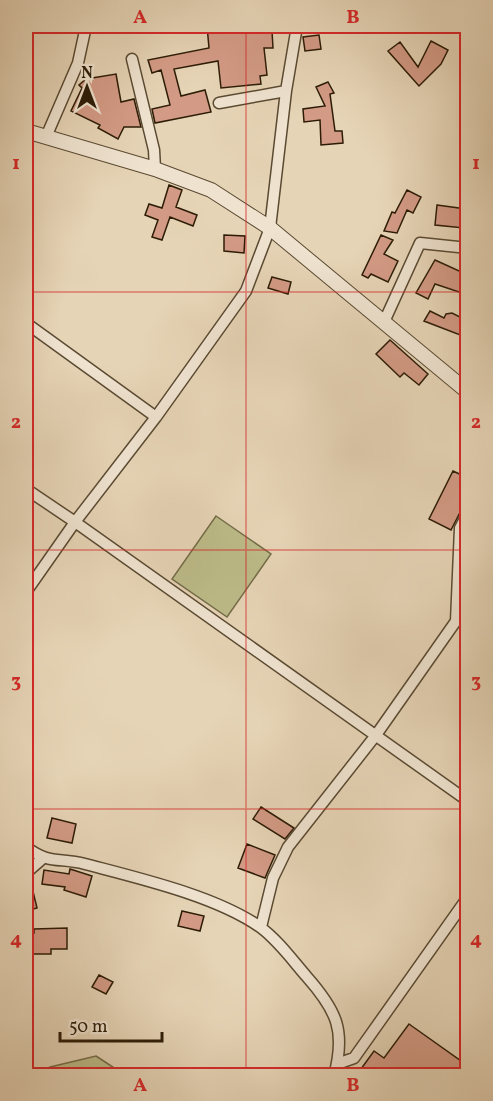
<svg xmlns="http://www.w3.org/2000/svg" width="493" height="1101" viewBox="0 0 493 1101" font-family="Vollkorn,serif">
<rect width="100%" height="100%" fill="#e6d4b6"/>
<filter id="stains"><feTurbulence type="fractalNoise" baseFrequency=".00333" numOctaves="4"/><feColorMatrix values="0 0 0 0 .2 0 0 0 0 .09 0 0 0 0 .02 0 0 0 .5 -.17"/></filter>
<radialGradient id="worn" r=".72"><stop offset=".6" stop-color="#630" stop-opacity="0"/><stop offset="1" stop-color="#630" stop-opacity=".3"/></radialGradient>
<path fill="#bcbb89" stroke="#746c48" stroke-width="1.5" d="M216,516L271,554L227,617L172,579Z
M96,1056L125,1075H35L50,1067Z"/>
<path fill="#d39a85" stroke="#2c1c06" stroke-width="1.5" d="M207,26H239V32L272,31L273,48H264L267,75L260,76L261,84L221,88L218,61L174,69L181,96L205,90L211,112L155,123L152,109L170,105L161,70L152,73L148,60L209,48Z
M319,35L321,49L305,51L303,37Z
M431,41L448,50L441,64L419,86L388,51L400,42L418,67Z
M116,74L121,102L134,99L141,127H124L118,139L98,128L100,125L71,111L82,88L79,85L86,79Z
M328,82L334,93L330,94L335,131H342L343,143L321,145L320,120L304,122L303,109L325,106L316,87Z
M169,185L182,190L176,207L197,215L193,226L170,217L162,240L152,237L158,220L145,215L149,204L162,208Z
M407,190L421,197L413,213L407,210L397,233L384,231L392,212L395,213Z
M437,205L466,209L464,228L435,225Z
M224,235L245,236L244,253L224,251Z
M381,235L393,240L384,254L398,261L388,282L371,274L368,278L362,275Z
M435,260L468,275V295L435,284L428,299L416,293Z
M272,277L291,282L288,294L268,288Z
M430,311L444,318L446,314L452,313L468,321V338L424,321Z
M390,340L428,374L419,385L404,373L400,377L376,354Z
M453,471L468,478V497L451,530L429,519Z
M261,807L294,828L285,839L253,819Z
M52,818L76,824L72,843L47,838Z
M247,844L275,855L265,878L238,868Z
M70,869L92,876L86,897L64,890L65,887L42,884L44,870L69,874Z
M30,879L37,908L26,911V880Z
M182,911L204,916L200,931L178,926Z
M67,928V949H51V954H32V945H26V933H34V929Z
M99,975L113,982L106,994L92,987Z
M409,1024L468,1066V1076H369L361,1069L374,1051L384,1058Z"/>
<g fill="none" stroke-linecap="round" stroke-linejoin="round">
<defs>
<path id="minor" d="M297,26L286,91L270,228L246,291L156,417L75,522L468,801
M132,59L154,150L155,169
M219,103L286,91
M46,137L78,63L86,26
M384,322L420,243L468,248
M26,323L156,417
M26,489L75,522L26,592
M26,847C50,865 59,857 85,864C138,878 216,896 260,927C278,940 293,961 307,977C337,1011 346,1031 334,1076
M26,873L42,859
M261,927L273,878L288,847L376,735L456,621L460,528L468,513
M337,1064L354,1058L468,897"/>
<path id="tertiary" d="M26,131L155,169L211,190L270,228L468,392"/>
</defs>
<use href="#minor" stroke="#5a4a32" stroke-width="13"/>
<use href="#tertiary" stroke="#5a4a32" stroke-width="16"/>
<use href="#minor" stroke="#efe3d0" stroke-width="10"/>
<use href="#tertiary" stroke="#efe3d0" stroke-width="14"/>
</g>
<path fill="none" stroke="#d62828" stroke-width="1.5" stroke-opacity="0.55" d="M246,26V1076M26,292H468M26,550H468M26,809H468"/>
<rect width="493" height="1101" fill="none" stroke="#e6d4b6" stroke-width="66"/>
<g transform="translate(87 87)" stroke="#efe3d0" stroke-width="4.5" paint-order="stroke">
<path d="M0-4.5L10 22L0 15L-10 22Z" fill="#2c1c06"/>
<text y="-9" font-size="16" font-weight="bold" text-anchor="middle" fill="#2c1c06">N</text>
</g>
<path d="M60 1032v9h102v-9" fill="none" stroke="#2c1c06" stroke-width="3"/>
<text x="69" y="1032" font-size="18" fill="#2c1c06" stroke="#efe3d0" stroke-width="4.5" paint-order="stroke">50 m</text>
<rect x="33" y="33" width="427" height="1035" fill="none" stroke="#d62828" stroke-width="2"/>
<g font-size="20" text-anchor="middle" font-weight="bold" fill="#d62828">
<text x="140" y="23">A</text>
<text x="353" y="23">B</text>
<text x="16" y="169">1</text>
<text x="476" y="169">1</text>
<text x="16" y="428">2</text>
<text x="476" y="428">2</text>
<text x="16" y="687">3</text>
<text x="476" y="687">3</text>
<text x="16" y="945">4</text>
<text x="476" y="945">4</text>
<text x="140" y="1091">A</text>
<text x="353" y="1091">B</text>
</g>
<rect width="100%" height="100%" filter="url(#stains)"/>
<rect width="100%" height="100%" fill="url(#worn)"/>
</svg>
